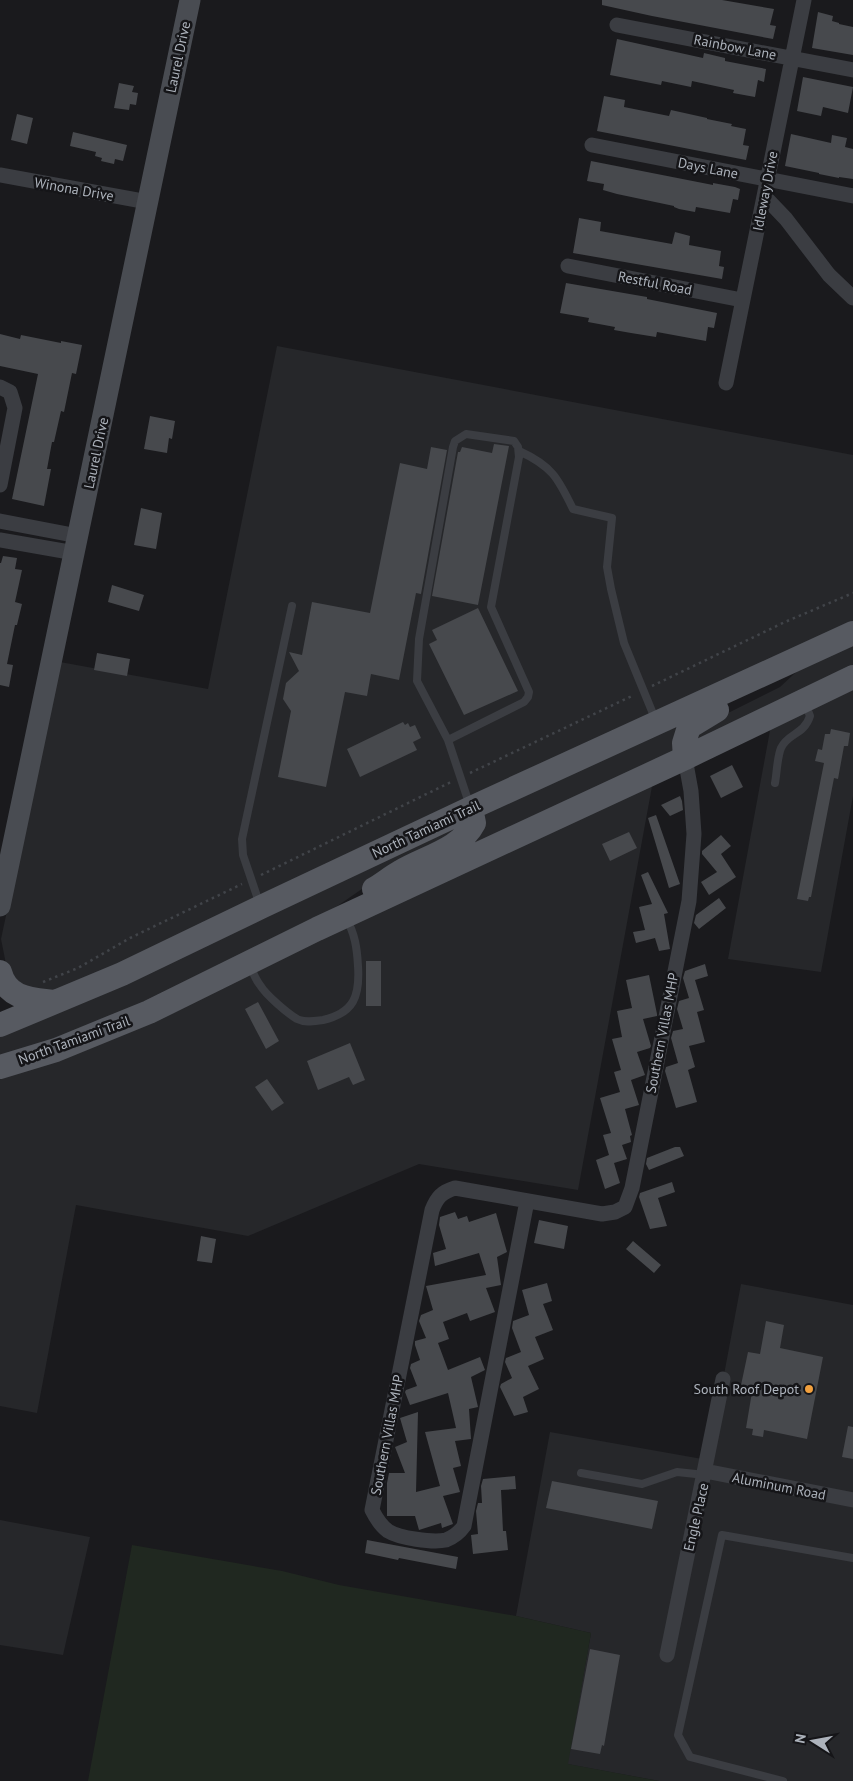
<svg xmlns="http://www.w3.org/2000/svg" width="853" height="1781" viewBox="0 0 853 1781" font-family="'PT Sans',sans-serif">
<rect width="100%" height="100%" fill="#1a1a1d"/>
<path fill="#26272a" d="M277,346L853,455V625L53,994L25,991L8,974L1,939L60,662L208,689Z
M853,641V669L693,746V739L708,723L780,687L807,662Z
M853,686V796L821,972L728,959L771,725Z
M698,712L677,754L405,878L480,812Z
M653,781L578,1190L419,1164L248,1236L76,1205L37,1413L0,1406V1075Z
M465,819L449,839L395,866L313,923L146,1006L0,1059V1033Z
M741,1284L853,1305V1781H659L567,1764L591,1633L516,1616L550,1432L708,1460Z
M0,1520L90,1537L63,1655L0,1645Z"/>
<path fill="#202820" d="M132,1545L282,1571L339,1585L516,1616L591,1633L568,1764L659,1781H88Z"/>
<path fill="#47494d" d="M602,0H722L774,9L770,25L776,26L773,39L652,16L602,5Z
M818,12L833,16L832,21L839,23V24L853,27V55L812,48Z
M617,39L703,58L704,53L725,58V61L766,69L764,82L758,80L755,97L733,93L734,90L692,81L691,87L662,81L661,85L610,75Z
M803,77L853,87L848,113L823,107L821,116L797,111Z
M119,83L134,86L132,92L138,93L136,105L130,104L129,110L114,108Z
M604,96L625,100L624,107L669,116L671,110L707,118V119L732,124L731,126L746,129L743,145L749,146L746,160L597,131Z
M17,114L33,118L27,144L11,140Z
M73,132L127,145L123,161L115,159L114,164L101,161L102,158L95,156L96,152L70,146Z
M791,134L831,143L832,135L847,138L845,147L853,149V179L839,177V178L819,174V173L785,166Z
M591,161L713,185V183L735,187L740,189L738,200L733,199L730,213L696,207L695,212L679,209L674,207V206L617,194L603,190L604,184L587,181Z
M579,218L601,222L600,231L672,244L675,232L690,236L689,245L721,251L719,266L724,267L722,279L573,253Z
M566,283L647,297V299L717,313L714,328L708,327L706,341L657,332L656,337L631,333L614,330L615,327L588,322L589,318L560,313Z
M0,334L20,339L21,335L61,343V341L82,345L76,374L72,373L64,412L61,411L54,442H52L47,469H51L44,506L12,499L38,374L0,366Z
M150,416L175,421L172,439L169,438L167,453L144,449Z
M494,444L509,446L478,605L432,596L458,452H460L462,447L492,453Z
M431,447L447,450L421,594L416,593L399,680L371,674L367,696L345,692L326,787L278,777L291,711L283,699L286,683L299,671L289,652L302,655L312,602L370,613L400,463L427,469Z
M141,508L162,513L156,549L134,545Z
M3,556L17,558L15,569L22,570L15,602L22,604L17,625H15L7,664L13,665L9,687L0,685V563H1Z
M112,585L144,595L139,611L108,602Z
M478,608L518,691L464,715L429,644L437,640L432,630Z
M97,653L130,659L127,676L94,670Z
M403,722L405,725L408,723L410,727L415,725L421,738L413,742L417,750L360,777L347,749Z
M831,729L850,733L848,746H844L838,779L834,778L811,897H809L808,901L797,899L824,763L815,761L818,749L822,750L825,734H830Z
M732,765L743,787L721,798L710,776Z
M680,796L682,801L683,810L670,816L661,805Z
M656,815L680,884L669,888L648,818Z
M629,832L637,848L610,861L602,844Z
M721,835L731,846L721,854L736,877L709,895L701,882L717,872L702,854V851Z
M648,872L668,913L664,914L670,949L659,951L655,938L636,943L633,932L645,930L639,907L652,904L641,875Z
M719,898L726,908L699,929L694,923L696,915Z
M366,961H381V1006H366Z
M705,964L708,976L695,980L704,1010L697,1012L705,1042L689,1046L695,1067L688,1070L697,1102L676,1108L665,1071L666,1067L678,1063L671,1038L673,1031L683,1029L677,1009L679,1001L689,998L683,978L685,971Z
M649,975L657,1014V1016L643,1019L651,1046L650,1048L637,1052L645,1075L631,1080L639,1105L625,1109L632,1135L630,1136L631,1142L622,1145L627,1159L614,1163L620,1183L605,1189L596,1160L609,1155L603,1135L611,1133L600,1098L620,1092L614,1072L621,1070L612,1039L622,1037L617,1011L632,1008L626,980Z
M258,1002L279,1041L266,1049L245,1009Z
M350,1043L365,1080L353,1085L349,1077L318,1090L307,1061Z
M267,1079L284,1103L272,1111L255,1087Z
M675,1147H680L684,1156L649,1170L646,1164L647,1158Z
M672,1182L675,1192L658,1198L667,1226L650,1229L639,1197L640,1193Z
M455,1212L458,1219L467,1216L469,1222L496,1213L507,1252L497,1257L501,1285L486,1288L495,1312L470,1321L467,1313L443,1322L449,1339L438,1343L448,1370L480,1357L485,1370L471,1377L478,1407L469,1409L471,1439L455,1441L461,1466L453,1468L460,1492L443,1496L453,1524L442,1528L441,1523L419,1530L415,1516H387V1483L389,1473H405L395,1447L407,1442L400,1418L418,1412L416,1492L440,1486L425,1432L456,1428L448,1393L410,1405L405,1392L406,1390L417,1386L410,1368L411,1364L420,1360L415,1345V1341L426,1338L419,1321L421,1315L433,1310L426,1286L486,1275L479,1253L435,1266L433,1253L446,1249L439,1225L440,1217Z
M539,1220L568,1226L564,1249L534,1243Z
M201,1236L216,1239L212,1263L197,1261Z
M633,1241L661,1265L654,1273L626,1249Z
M547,1283L552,1301L543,1304L553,1330L535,1337L544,1359L528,1366L539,1389L523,1397L528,1412L514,1416L500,1387L501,1384L512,1378L505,1362L506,1358L521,1352L512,1328L513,1321L529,1315L522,1290Z
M766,1321L784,1325L780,1348L823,1357L807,1439L764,1430L763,1437L752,1435L753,1429L746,1428L752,1392L740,1390L748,1352L760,1354Z
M848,1426L853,1427V1459L842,1457Z
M515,1476L516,1489L501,1490L503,1531H506L508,1550L473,1554L471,1535L478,1534L476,1511L478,1503H482L481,1486L483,1479Z
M552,1481L658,1501L652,1529L546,1508Z
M367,1540L458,1557L456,1569L399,1558L398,1560L365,1553Z
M590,1649L620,1655L604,1746L602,1745L600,1754L571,1749Z"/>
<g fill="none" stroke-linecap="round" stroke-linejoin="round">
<path stroke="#414449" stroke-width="2.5" stroke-dasharray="2.5 4" stroke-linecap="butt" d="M652,686L785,622L853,593
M470,773L634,695
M261,875L451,782
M43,982L78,968L130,938L242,884"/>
<path stroke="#3b3d42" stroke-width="8" d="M519,451C552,466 558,478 573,509L612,518L607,567L611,589L624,643L656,721
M448,740L524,702L528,697L529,692L491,607L519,457L518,447L514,441L466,434L455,441L453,447L419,639L417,681L448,740L470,806
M775,783C777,772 777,758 781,748C788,733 804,735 810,716L805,703
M260,905L243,855L242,839L292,606
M249,965C253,971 255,979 260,985C266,995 287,1013 297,1019C305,1023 314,1021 323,1020C354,1013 360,996 358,966C357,948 355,934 346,918
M581,1473L642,1484L677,1472L705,1475
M783,1781L690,1757L678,1735L722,1535L853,1558"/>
<path stroke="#3b3d42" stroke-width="15" d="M617,25L853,70
M592,145L853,196
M0,175L148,202
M764,196L786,219L829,275L853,298
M568,266L742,300
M726,383L804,0
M0,387L10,392L15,408L0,485
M0,521L78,536
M0,540L75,553
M527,1201L464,1526C459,1533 454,1537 446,1540C433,1543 399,1538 388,1531C380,1525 376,1518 372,1510L432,1210C437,1197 442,1192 455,1188L602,1214L615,1212L625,1207L632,1188L689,901L694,834L691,791L685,758
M705,1471L853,1500
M667,1655L723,1379"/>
<path stroke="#494c52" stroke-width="21" d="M0,906L190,0"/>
<path stroke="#575a61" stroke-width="24" d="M685,758L684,743L689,727L717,710
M374,889C383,884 391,877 400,872C425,857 460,850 474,823L471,808
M0,972C7,999 31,999 54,1002
M0,1025L122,974L261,907L471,808L853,633
M0,1067L56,1050L149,1012L317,929L685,758L853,677"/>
</g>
<circle fill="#f1a03e" stroke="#151518" stroke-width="2" cx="809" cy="1389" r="5"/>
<g text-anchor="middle" stroke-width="5" stroke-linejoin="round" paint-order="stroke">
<g font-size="14" fill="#adb3bc" stroke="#151518">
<text transform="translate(735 47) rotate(11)" y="5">Rainbow Lane</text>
<text transform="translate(178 57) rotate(-78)" y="5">Laurel Drive</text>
<text transform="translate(708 168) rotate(11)" y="5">Days Lane</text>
<text transform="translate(74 189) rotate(10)" y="5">Winona Drive</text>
<text transform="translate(765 191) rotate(-79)" y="5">Idleway Drive</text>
<text transform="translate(655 283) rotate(11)" y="5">Restful Road</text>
<text transform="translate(96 453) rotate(-78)" y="5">Laurel Drive</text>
<text transform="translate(426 829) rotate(-25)" y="5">North Tamiami Trail</text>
<text transform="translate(662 1033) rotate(-79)" y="5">Southern Villas MHP</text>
<text transform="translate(74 1040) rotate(-20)" y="5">North Tamiami Trail</text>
<text transform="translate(387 1435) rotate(-79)" y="5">Southern Villas MHP</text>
<text transform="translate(779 1486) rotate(11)" y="5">Aluminum Road</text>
<text transform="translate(696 1517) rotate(-77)" y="5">Engle Place</text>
</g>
<g font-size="14" fill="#adb3bc" stroke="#151518" text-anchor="end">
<text x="799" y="1394">South Roof Depot</text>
</g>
</g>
<g transform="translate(813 1741) rotate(281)" stroke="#151518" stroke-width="4" paint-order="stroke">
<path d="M0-4L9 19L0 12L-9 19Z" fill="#adb3bc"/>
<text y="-8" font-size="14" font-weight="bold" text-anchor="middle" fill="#adb3bc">N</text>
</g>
</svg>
